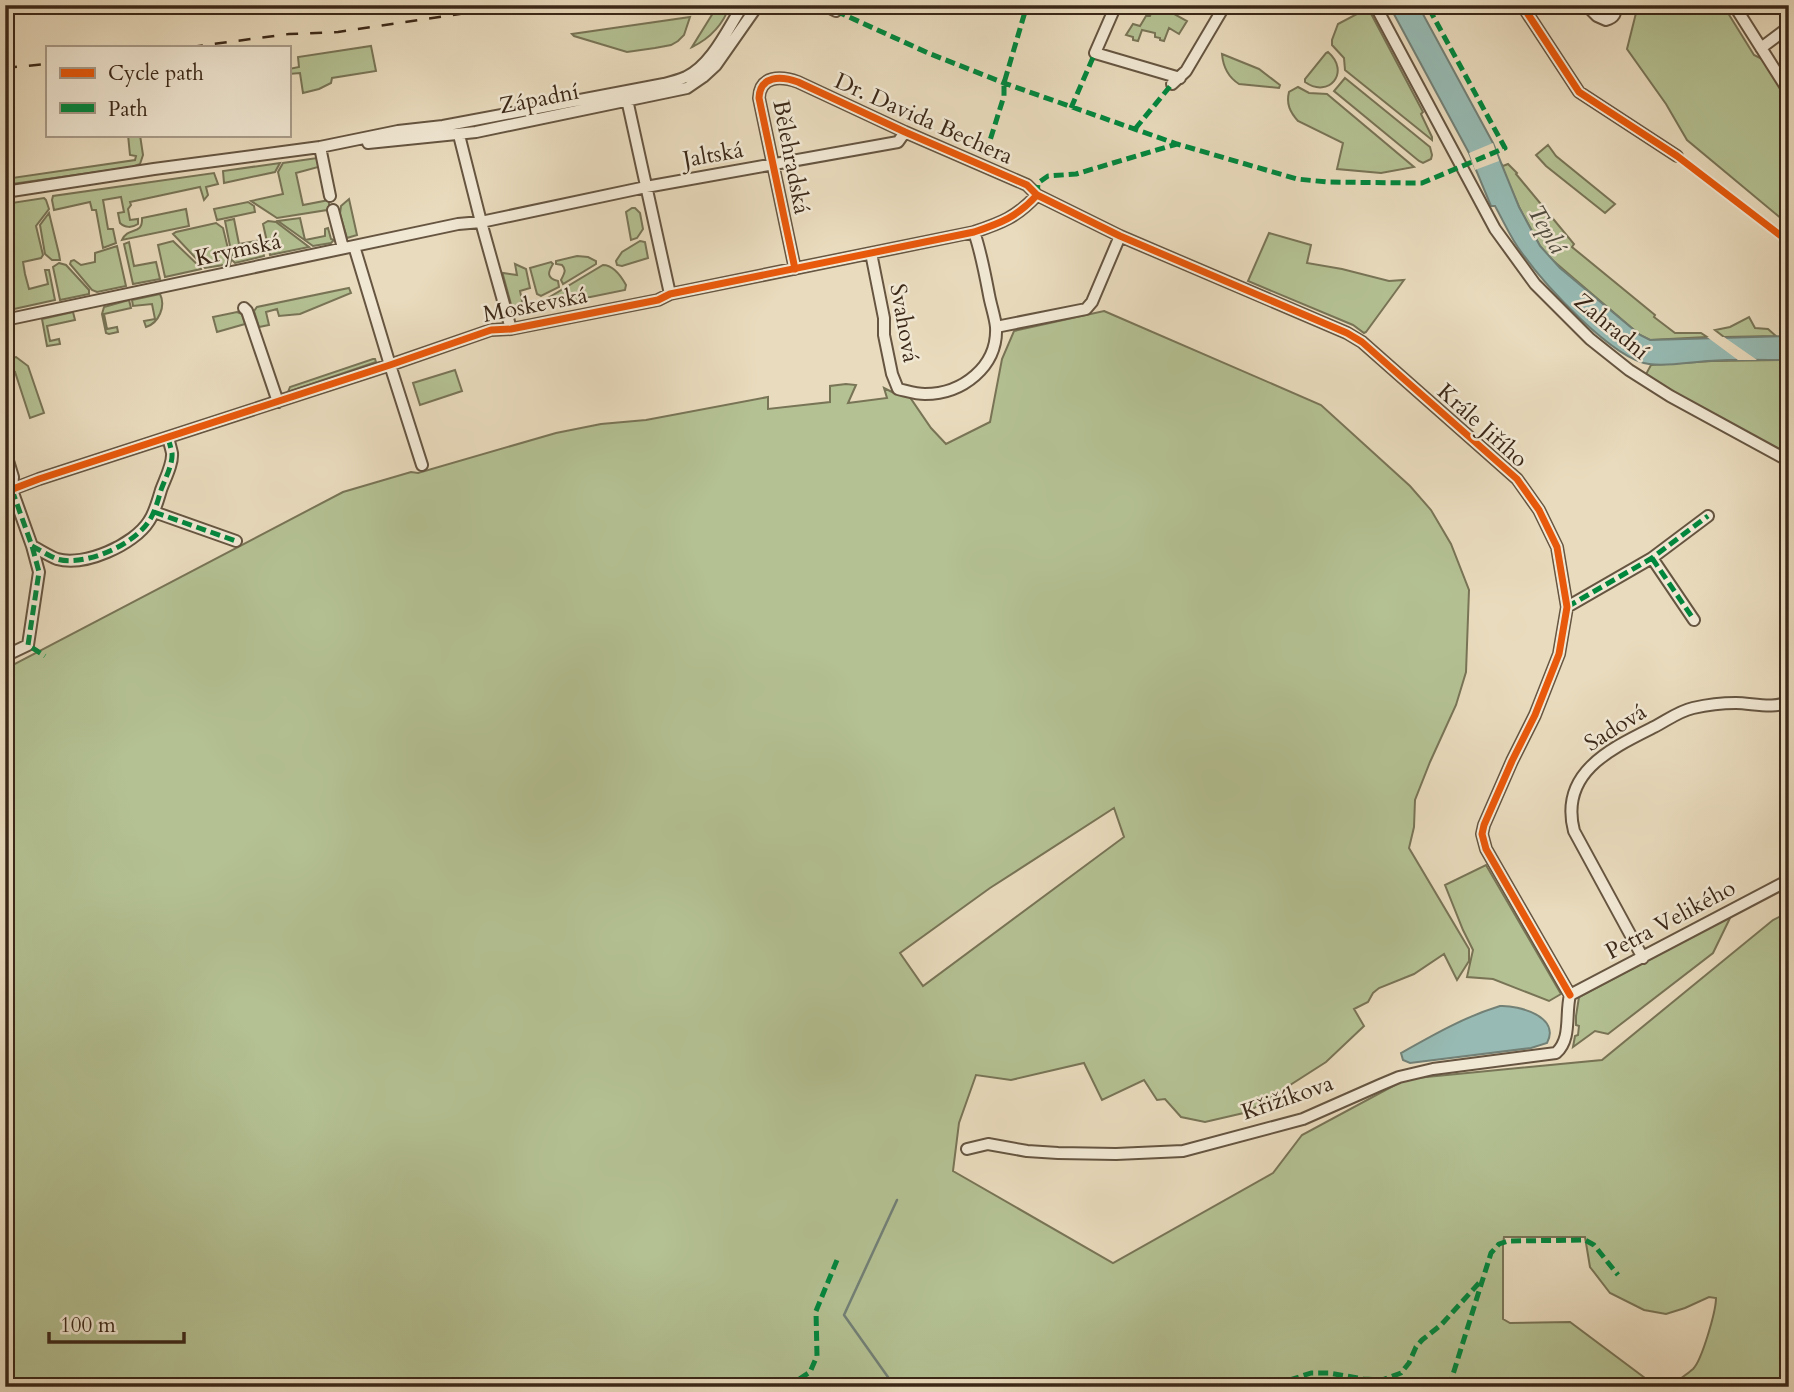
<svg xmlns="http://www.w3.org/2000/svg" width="1794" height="1392" viewBox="0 0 1794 1392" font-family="Cardo,serif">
<rect width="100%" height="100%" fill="#e9dbbd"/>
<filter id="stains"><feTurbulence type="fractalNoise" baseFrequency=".00286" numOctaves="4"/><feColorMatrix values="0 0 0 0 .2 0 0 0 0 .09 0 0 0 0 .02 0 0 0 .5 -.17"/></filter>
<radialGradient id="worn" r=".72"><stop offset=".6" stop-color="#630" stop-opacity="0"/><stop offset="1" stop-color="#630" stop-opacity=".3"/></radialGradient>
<path fill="#b4c193" stroke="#787456" stroke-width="2" fill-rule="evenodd" d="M718,5H730C723,25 711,38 692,47Z
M1154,5H1158L1187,21L1179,34L1169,28L1164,41L1160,40V38L1155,37V33L1142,30L1138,41L1133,40V37L1126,35L1133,24L1140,26L1146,16H1150Z
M1638,5H1723L1754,55L1789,73V225L1687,140L1666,104L1627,49Z
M1368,8L1423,112L1421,114L1432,137V140L1345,70L1344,58L1332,45V40L1338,24Z
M690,17L684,35L678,41L671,45L655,48L627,52L574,36L572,34Z
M371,46L376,71L332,78L331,83L319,89L303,93L300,73L289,74V69L299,67L298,57Z
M1328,52C1351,72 1329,99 1305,82V79L1326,53Z
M1222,54L1259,69L1280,85L1279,88L1239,84C1228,77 1223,66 1222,54Z
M1345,78L1430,147L1432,155L1431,159L1423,163L1419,161L1334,91Z
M1298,87L1309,93L1327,94L1414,167L1381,173L1337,169L1343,143L1298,121C1290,112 1286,104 1289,92Z
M113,135H140L143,155L140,164L132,167L5,185V179L135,160L136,156L130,155L128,135L117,136Z
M1548,145L1556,156L1615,204L1605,213L1546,166L1536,155Z
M317,158L322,166L296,173L303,205L329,200V206L327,210L277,218L251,201L283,194L278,172L283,163Z
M1499,161L1503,166L1508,164L1517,173L1516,174L1574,244L1572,247L1655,315L1654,317L1675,333H1701L1707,337L1650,340L1640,335L1550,258L1540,246L1519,207Z
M280,163L275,172L224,183L223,171Z
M214,173L218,184L206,187L208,195L204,200L200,187L130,202L131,205L128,209L130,220L138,219V224C132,228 125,228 120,223L118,213L124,212L121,197L103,200L108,229H113L116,243L103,248L96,210H92L90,202L54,210L52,200L53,196Z
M44,198L46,200L49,209L36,226L43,255L41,258L23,262L25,274L29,289L48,284L45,270H49L55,300L5,311V204Z
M349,199L357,235L347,238L340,214L341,206Z
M248,202L254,206L255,212L217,220L214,209Z
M632,208H635L640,213L643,229L637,238L631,240L626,212Z
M186,209L189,226L122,240C128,226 143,236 142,218Z
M49,213L59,254L60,260H52L45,254L40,225Z
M300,218L305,240L325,236V229L328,228L331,239L334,240L331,243L313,246L278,221Z
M234,219L239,244L261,240L264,256L235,263L233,261L225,221Z
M268,221L276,222L309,247L270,255L263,224Z
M216,223L223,228L231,261L230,264L205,268L173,234L176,232Z
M1269,233L1311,245L1307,263L1342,269L1389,281L1404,280L1366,332L1364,333L1353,325L1248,281Z
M173,241L200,267L201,269L165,277L158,245Z
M640,241L645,242L648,258L622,266L617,265L616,261L622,252Z
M129,242L134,266L156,262L160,279L133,284L124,244Z
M117,246L126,286L97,292L92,290L70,264L71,261L74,260L81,265L95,262V253Z
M577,256L588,257L596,261V264L563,284L561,280C564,274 567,270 562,265L556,264V261Z
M551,262L553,264C548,272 546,278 558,281L559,287L541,296L537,294L530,268Z
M59,263L66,265L89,290V294L60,300L53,267Z
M515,264L526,269L530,288L520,291L523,305L512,308L503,275V273L517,275Z
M603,265C613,265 621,276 626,285L625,290L546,306L545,302L548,298Z
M349,288L351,293L300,314L279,316L277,309L266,312L269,325L259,327L254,311L257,307Z
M160,294C166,306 159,323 146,327L144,321L155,319L152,304L133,306L132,300Z
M129,300L131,308L104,314L107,329L117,327L118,332L109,334L106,333L102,314L104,307Z
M1104,311L1321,405L1410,486L1431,510L1451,544L1469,590L1466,672L1456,705L1430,762L1415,800L1414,827L1409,848L1469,949V961L1457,980L1444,954L1414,974L1379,988L1373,993L1368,1002L1354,1009L1364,1026L1326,1062L1248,1112L1205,1122L1181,1117L1165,1099L1157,1100L1144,1080L1102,1100L1084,1063L1011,1080L976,1075L959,1123L953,1171L1113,1263L1273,1173L1302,1135L1406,1079L1602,1060L1773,920L1789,912V1387H1670C1678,1380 1686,1375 1693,1369C1702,1360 1716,1311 1716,1298L1709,1297L1685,1308L1666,1314L1644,1310L1610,1293L1590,1267L1585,1237H1504L1503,1245V1319L1510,1323L1570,1322L1657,1387H5V669L343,492L411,472L418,473L556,433L601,424L646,420L768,397V409L830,402V386L846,384L856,385L848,403L887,398L884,388L894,393L909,396L931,428L946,444L990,422L1002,359L1014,331ZM1114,808L1124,837L923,986L900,953L990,888Z
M73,312L75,320L47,326L50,341L59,339L60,344L47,346L42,319Z
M237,312L242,314L245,324L217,332L213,317Z
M1749,317L1755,328L1768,329L1776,336L1724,337L1715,330L1730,327Z
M16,357L28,366L44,413L30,418L15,372L5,375L6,360Z
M373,359H375L376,362L288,392L290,387Z
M1789,360V458L1645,376L1651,365L1712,361Z
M455,370L462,391L420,405L413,383Z
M1486,865L1561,994L1549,1001L1493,979L1467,977L1473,950L1463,930L1445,885Z
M1731,916L1713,953L1608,1034L1595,1031L1573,1047L1575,1036L1578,1035L1579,1026L1576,1025V1016L1579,997Z"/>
<path fill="#97bbb4" stroke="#728076" stroke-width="2" d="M1389,5H1418L1493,143L1519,207L1540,246L1560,268L1640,335L1650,340L1789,336V360C1762,360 1735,359 1708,361C1689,362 1668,367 1649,364C1612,359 1544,284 1522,253C1511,239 1504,222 1495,206H1491L1469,153Z
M1500,1006C1519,1005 1561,1017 1547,1043L1531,1048L1410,1063L1403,1060L1401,1053C1433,1035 1464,1017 1500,1006Z"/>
<path fill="#e9dbbd" d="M1493,143L1499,161L1475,170L1469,153Z
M1707,337H1724L1757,360H1738Z"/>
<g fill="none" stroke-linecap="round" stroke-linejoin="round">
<path stroke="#728076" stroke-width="2.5" d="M895,1387L844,1315L897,1200"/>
<path stroke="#c6b79c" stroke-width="10" stroke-dasharray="10 5" stroke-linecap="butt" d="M1677,156L1789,242"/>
<defs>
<path id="minor" d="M824,5L836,11
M1116,5L1095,53L1180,78
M1375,5L1495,229L1535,284L1590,339L1629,370L1670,396L1789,461
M1522,5L1579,92L1677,156
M1586,5L1597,16L1606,20C1614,18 1617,13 1615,5
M1734,5L1789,92
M1761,48L1789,27
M1172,84L1186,71L1225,5
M626,95L670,294
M459,135L481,222L511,329
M368,143L476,132L687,88L703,77L716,65L758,5
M320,147L330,196
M5,192L154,169L320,147L398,131L443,126L664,84C672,82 679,80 686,77C712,65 728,28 743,5
M333,210L343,248
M354,246L390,365L422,465
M871,253L884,318V335L892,374L898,389C907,391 916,394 925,394C962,394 998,367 996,327C995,317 991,306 989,295C985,274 981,252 974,232
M795,269L759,98C760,75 781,76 798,82L905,132L1027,185L1037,195L1120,236L1347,333L1362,342L1517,479L1539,510L1557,547L1567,607L1559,654L1535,715L1512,761L1484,825L1482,834L1486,849L1570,995
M244,308L247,311L278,402
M5,320L458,224L481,222L646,187L898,142L905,132
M996,327L1086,309L1092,302L1120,236
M5,451L13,477L12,490
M5,479L12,490L32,546L39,572L28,645L5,656
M5,492L39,479L390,365L491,330L511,329L658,300L670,294L974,232C1001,223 1017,217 1037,195
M154,512L236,541
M32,546C40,550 49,556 57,559C84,567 134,545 149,521C155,512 158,500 161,490C165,479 173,464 172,453C171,448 169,442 168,437
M1652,558L1694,620
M1567,607L1652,558L1708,516
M1643,958L1574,831C1559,773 1610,749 1654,727C1666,721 1679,711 1693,708C1706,705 1722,703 1736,703C1752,703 1775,710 1789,701
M1570,995L1789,880
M967,1149L988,1144L1027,1151L1058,1153L1116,1154L1183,1151L1303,1119L1380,1085L1399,1077L1433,1069L1556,1053C1572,1039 1565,1014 1570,995"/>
</defs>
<use href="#minor" stroke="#665541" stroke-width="14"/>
<use href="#minor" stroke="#f1e8d4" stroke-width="10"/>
<path stroke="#3b2818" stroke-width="2.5" stroke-dasharray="12 12" stroke-linecap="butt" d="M191,47L289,34L338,32L521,5
M5,68L47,64"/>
<path stroke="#00873e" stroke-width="5" stroke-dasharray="10 5" stroke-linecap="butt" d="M836,11L928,53L1004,83L1177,144L1297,179L1327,182L1413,183H1422L1505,148L1427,5
M1071,108L1095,53
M1135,129L1172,84
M986,153L1004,96V83L1027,5
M1037,195L1038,183L1048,176L1076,174L1177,144
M12,490L32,546L39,572L28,645L45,656
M154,512L236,541
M32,546C40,550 49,556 57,559C84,567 134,545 149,521C155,512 158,500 161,490C165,479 173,464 172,453C171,448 169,442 168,437
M1652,558L1694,620
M1567,607L1652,558L1708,516
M787,1387L810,1372L817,1356L816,1311L837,1260
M1043,1387L1046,1385L1092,1382L1173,1387
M1276,1387L1287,1381L1311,1373H1329L1363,1379L1382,1380L1401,1373L1409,1363L1416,1347L1422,1340L1441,1325L1479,1283
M1449,1387L1491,1253L1499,1244L1508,1241L1585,1240L1594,1245L1618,1275"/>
<defs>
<path id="cycleway" d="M1522,5L1579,92L1677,156L1789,242
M795,269L759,98C760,75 781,76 798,82L905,132L1027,185L1037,195L1120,236L1347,333L1362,342L1517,479L1539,510L1557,547L1567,607L1559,654L1535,715L1512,761L1484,825L1482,834L1486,849L1570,995
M5,492L39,479L390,365L491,330L511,329L658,300L670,294L974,232C1001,223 1017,217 1037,195"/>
</defs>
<use href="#cycleway" stroke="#f1e8d4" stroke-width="11"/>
<use href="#cycleway" stroke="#e8590c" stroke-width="7"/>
</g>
<g text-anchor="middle" stroke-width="5" stroke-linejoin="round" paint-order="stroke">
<g font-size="23" fill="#3b2818" stroke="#f1e8d4">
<text transform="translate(539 98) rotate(-11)" y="8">Západní</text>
<text transform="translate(924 118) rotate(24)" y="8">Dr. Davida Bechera</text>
<text transform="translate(713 154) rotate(-10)" y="8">Jaltská</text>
<text transform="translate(792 157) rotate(79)" y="8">Bělehradská</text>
<text transform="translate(238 249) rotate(-12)" y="8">Krymská</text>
<text transform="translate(535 304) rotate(-11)" y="8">Moskevská</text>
<text transform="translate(905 323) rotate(80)" y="8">Svahová</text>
<text transform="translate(1612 326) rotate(40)" y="8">Zahradní</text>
<text transform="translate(1483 425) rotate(42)" y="8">Krále Jiřího</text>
<text transform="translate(1615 727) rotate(-32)" y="8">Sadová</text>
<text transform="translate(1670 919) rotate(-28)" y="8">Petra Velikého</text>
<text transform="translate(1287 1097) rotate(-19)" y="8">Křižíkova</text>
</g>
<g font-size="24" font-style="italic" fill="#524d3f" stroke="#f1e8d4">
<text transform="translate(1547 229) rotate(60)" y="8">Teplá</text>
</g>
</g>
<rect width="1794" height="1392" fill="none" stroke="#e9dbbd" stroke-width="28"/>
<rect x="7" y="7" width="1780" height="1378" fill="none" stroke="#3b2818" stroke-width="3.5"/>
<rect x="14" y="14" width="1766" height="1364" fill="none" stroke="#3b2818" stroke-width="2"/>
<rect x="46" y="46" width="245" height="91" fill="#f1e8d4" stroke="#a89b89" stroke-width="2"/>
<rect x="60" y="68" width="35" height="10" fill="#e8590c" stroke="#a89b89" stroke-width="2"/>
<text x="108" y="80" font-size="21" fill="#3b2818">Cycle path</text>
<rect x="60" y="103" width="35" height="10" fill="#00873e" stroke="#a89b89" stroke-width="2"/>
<text x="108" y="116" font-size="21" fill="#3b2818">Path</text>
<path d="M49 1332v10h135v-10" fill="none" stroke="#3b2818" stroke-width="3.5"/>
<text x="60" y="1332" font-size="21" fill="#3b2818" stroke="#f1e8d4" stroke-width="5" paint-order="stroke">100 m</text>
<rect width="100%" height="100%" filter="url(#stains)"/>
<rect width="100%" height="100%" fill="url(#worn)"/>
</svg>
